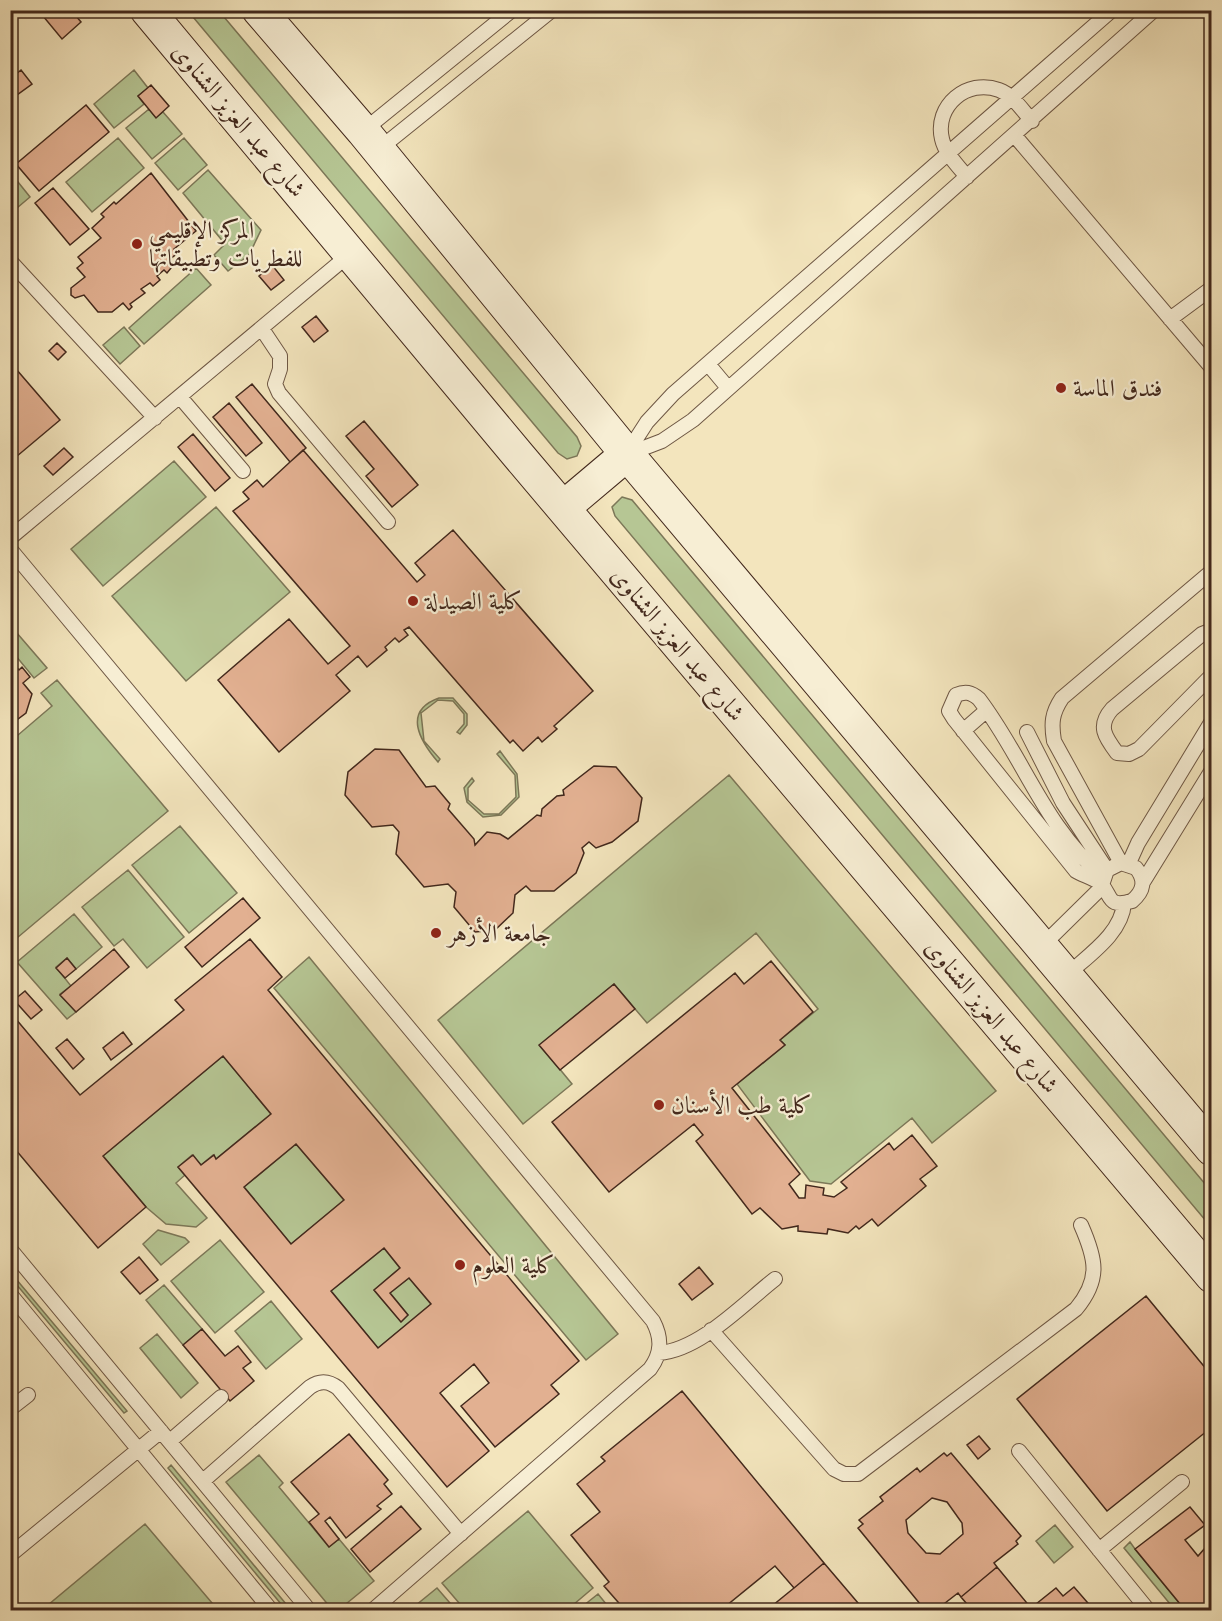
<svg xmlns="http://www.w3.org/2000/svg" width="1222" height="1621" viewBox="0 0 1222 1621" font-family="'Old Standard TT',Amiri,serif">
<rect width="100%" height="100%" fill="#f3e5bd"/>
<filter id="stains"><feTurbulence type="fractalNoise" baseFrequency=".00333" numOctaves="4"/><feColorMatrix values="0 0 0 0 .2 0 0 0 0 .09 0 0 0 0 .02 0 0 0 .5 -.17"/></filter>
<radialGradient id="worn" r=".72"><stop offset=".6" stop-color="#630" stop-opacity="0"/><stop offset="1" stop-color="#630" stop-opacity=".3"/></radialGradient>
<path fill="#b6c694" stroke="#7c7758" stroke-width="1.5" d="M188,11H219L577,437L581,446L577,456L567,459L558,453Z
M134,70L148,88L138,96L144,104L114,128L94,104Z
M149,109L156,117L163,112L182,134L152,159L126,128Z
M118,138L144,168L92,212L66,182Z
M184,138L207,165L178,190L155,163Z
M208,170L261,230L249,255L228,271L214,255L225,244L183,193Z
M10,172L30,197L11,213H10Z
M196,268L211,285L144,344L129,328Z
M124,327L140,346L120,364L103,345Z
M174,461L206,497L103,586L71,549Z
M622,497L632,500L1211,1191V1227L615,516L612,507Z
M216,507L290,592L186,681L112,596Z
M10,625L47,668L34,678L11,650Z
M57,680L168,811L11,943V741L52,706L41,693Z
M439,698H453L467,714V725L460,734L457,732L464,724V714L453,701L438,700L421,713L424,741L440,759L438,762C420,741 402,711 439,698Z
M500,751L517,774L519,797L501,815L483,817L467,802L464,788L472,778L474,781L468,788V800L484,814H499L516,797L515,775L497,754Z
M729,775L996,1091L932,1143L912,1118L831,1184L810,1181L737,1084L785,1045L780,1040L818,1009L756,933L647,1023L614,984L540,1045L572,1084L523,1124L438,1020Z
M180,826L237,893L189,933L132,865Z
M128,870L184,937L147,968L123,939L114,946L82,907Z
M74,914L102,947L76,969L67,958L56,967L71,986L60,994L76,1012L67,1019L17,962Z
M309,957L618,1334L586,1360L274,988Z
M223,1056L271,1114L216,1159L213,1155L201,1165L192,1155L178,1167L185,1175L176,1183L207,1218L196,1227L166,1224L146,1207L103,1156Z
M296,1144L344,1200L291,1244L244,1187Z
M158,1230L185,1238L189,1242L161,1265L143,1244Z
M220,1240L264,1292L215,1333L171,1281Z
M384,1248L400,1268L374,1290L401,1322L408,1315L390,1293L409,1278L431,1304L378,1348L331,1291Z
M10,1273H11L127,1411L124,1413L11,1278Z
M164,1285L202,1329L183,1345L146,1300Z
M271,1301L302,1339L266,1369L235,1331Z
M157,1334L198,1383L181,1398L140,1348Z
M259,1455L283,1483L279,1487L329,1547L339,1539L374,1581L341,1608L330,1607L226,1482Z
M171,1465L291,1610H286L168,1468Z
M528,1511L593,1588L567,1610H465L442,1583Z
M145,1524L218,1610H42Z
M1055,1525L1073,1547L1054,1563L1036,1541Z
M1130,1542L1135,1549L1185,1610H1175L1124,1548Z
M437,1588L456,1610H410Z
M598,1594L611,1610H578Z"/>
<path fill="#e2b091" stroke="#42281c" stroke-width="1.5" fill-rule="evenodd" d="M38,10H71L81,22L62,39Z
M21,70L32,84L10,100V79Z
M151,85L169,106L156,118L138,96Z
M86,105L109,132L39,191L16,164Z
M151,173L196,231L174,249L178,253L166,262L171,268L167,273L164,270L157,276L160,280L153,286L150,283L141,289L145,293L130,304L132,307L129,310L123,303L112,312H98L84,295L75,298L71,295V288L85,277L77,268L83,263L78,257L101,238L92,228L104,217L101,214L114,202L116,204Z
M53,188L89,229L70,245L35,203Z
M272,265L284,280L271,290L259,276Z
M316,316L328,331L314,342L302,327Z
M57,343L66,352L58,360L49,351Z
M10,362L60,420L10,462Z
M252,384L306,448L290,462L236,397Z
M229,403L262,443L246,456L213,417Z
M364,421L418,485L392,507L366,476L374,469L346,436Z
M193,434L230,478L215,491L178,447Z
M64,448L73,457L53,475L44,466Z
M303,450L417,582L425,575L415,563L453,530L593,691L554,726L557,729L542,742L538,737L523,751L513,740L510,743L409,627L404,630L408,635L399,642L395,638L385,647L387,650L367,667L358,656L336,675L350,691L279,752L218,680L289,619L328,664L350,646L233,511L249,499L243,492L257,480L263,487Z
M11,661L19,670L22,667L30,677L23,683L32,694L26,713L10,725Z
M375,749L399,750L426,787L435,786L450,804L448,809L474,839L475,845L487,832L500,834L508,839L537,815L541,816L542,809L557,796L564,795L563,790L594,766L616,767L642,798L638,821L612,842L596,848L589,842L582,848L584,853L576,873L554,891H531L526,886L515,895L513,913L495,930L475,932L454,907L456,892L448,884L424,887L396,854L399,832L393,825L372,827L345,795L348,772Z
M243,898L260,918L202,967L185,947Z
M250,939L282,977L268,990L579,1361L551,1385L559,1394L495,1447L461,1406L489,1383L474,1364L440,1393L489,1451L447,1487L178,1167L193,1155L201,1165L214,1155L216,1159L271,1114L223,1056L103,1156L146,1207L98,1248L10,1143V1012L80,1095L184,1010L175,1000ZM296,1144L344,1200L291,1244L244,1187ZM384,1248L400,1268L374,1290L401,1322L408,1315L390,1293L409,1278L431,1304L378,1348L331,1291Z
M114,949L129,967L76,1012L60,995Z
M67,958L76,969L65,978L56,968Z
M771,961L813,1012L780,1040L785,1045L732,1088L800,1174L789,1184L799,1198H805L806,1185L824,1188L823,1195L834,1197L847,1188L841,1182L889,1143L894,1150L912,1135L937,1166L920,1179L926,1186L878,1226L872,1219L859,1229L856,1226L848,1233L828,1229L827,1234L798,1231V1226L782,1229L760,1208L752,1214L696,1141L703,1135L694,1124L609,1192L552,1122L735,973L744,984Z
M614,984L635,1009L560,1070L539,1045Z
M25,991L42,1010L31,1019L14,1000Z
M123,1032L132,1044L111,1060L103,1048Z
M67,1039L84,1059L73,1069L56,1048Z
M139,1257L158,1280L140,1294L121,1272Z
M699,1267L713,1284L692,1300L679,1284Z
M1146,1296L1212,1376V1427L1107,1511L1017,1399Z
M202,1329L225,1356L238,1346L251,1362L243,1368L254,1381L230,1401L183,1345Z
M682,1391L824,1563L794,1588L775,1566L721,1610H625L604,1586L609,1582L571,1535L600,1512L577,1484L605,1461L601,1457Z
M1212,1427V1441L1205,1433Z
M349,1434L388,1480L384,1484L392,1494L377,1506L381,1509L346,1538L330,1517L325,1521L339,1539L329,1547L309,1522L319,1514L291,1482Z
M979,1436L990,1449L978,1459L967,1445Z
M944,1453L947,1456L951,1453L1021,1536L1016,1541L1018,1544L994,1563L997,1567L961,1597L958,1593L936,1610H925L858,1528L863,1524L859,1520L883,1501L880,1497L917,1468L920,1472ZM932,1498L947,1502L962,1523L963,1534L940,1554L926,1553L908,1533L906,1520Z
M401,1506L421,1529L370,1572L351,1549Z
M1190,1507L1205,1525L1185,1540L1198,1556L1212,1540V1606L1206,1610L1200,1605L1192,1610H1185L1135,1549Z
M824,1563L864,1610H767L794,1588Z
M997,1567L1031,1608L1056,1588L1063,1596L1074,1587L1094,1610H972L961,1597Z"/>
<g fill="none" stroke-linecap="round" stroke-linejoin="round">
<defs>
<path id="lane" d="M363,131L512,10
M1015,136L1212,368
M378,150L552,10
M967,177C958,166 945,153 942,139C934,106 967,78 999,90C1013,95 1022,110 1032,121
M10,261L155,418
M1170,319L1212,288
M262,329L280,356V369L275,384L279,393L388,522
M708,364L728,388
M180,397L243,471
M627,453L647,422L673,394L1112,10
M628,454L662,441L693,420L1154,10
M10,538L350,254
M10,549L653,1321C662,1338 662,1353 650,1369L373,1610
M1212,630L1202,634L1112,709C1097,726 1105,737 1117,753L1129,754L1139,749L1212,675
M963,731L987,710
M1027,732L1063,803L1107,870
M1121,863L1054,741C1051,723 1052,713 1062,698L1212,571
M1129,863L1138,843L1212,721
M1143,882L1212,770
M1102,885L1107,870L1121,863L1136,868C1146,880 1144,891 1132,901C1108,908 1112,897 1102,885C1097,879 1082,875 1076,871L954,719L949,711L956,695C965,691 971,692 979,699C1025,760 1043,825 1103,877
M1042,946L1102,887
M1066,976C1087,956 1122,934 1124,903
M10,1249L309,1610
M10,1294L271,1610
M711,1330L834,1469L844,1474H858L1076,1309C1101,1279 1096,1259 1081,1225
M659,1353C700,1350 743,1304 775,1279
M10,1409L28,1395
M170,1441L221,1397
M1019,1451L1148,1610
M203,1481L310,1387C320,1380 329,1381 338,1388L461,1534
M1099,1550L1182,1482
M10,1555L161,1431"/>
<path id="secondary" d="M147,10L518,455L1212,1276
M259,10L363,131L627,454L1212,1149
M563,508L627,454"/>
</defs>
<use href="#lane" stroke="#6e5744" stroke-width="16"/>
<use href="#secondary" stroke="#42281c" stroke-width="35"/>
<use href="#lane" stroke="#f7eed4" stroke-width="14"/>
<use href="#secondary" stroke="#f7eed4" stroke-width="33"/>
</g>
<g fill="#8f2418" stroke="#f7eed4" stroke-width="2">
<circle cx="137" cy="244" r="6"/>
<circle cx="1061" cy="388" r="6"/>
<circle cx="413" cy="601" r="6"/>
<circle cx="436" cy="933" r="6"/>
<circle cx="659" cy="1105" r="6"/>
<circle cx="460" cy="1265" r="6"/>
</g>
<g text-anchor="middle" stroke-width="4.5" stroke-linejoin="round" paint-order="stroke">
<g font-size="24" fill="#42281c" stroke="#f7eed4">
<text transform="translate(239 120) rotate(50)" y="8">شارع عبد العزيز الشناوى</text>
<text transform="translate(678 644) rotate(50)" y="8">شارع عبد العزيز الشناوى</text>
<text transform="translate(992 1016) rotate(50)" y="8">شارع عبد العزيز الشناوى</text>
</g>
<g font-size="24" fill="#42281c" stroke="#f7eed4" text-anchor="start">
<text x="149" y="238">المركز الإقليمي<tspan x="149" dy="28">للفطريات وتطبيقاتها</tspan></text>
<text x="1073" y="396">فندق الماسة</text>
<text x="425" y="609">كلية الصيدلة</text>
<text x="448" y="941">جامعة الأزهر</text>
<text x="671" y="1113">كلية طب الأسنان</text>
<text x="472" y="1273">كلية العلوم</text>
</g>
</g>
<rect width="1222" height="1621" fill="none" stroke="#f3e5bd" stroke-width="36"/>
<rect x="12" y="12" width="1198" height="1597" fill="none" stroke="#42281c" stroke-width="3"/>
<rect x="18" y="18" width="1186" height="1585" fill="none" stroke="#42281c" stroke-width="1.5"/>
<rect width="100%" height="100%" filter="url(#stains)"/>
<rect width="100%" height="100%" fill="url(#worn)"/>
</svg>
